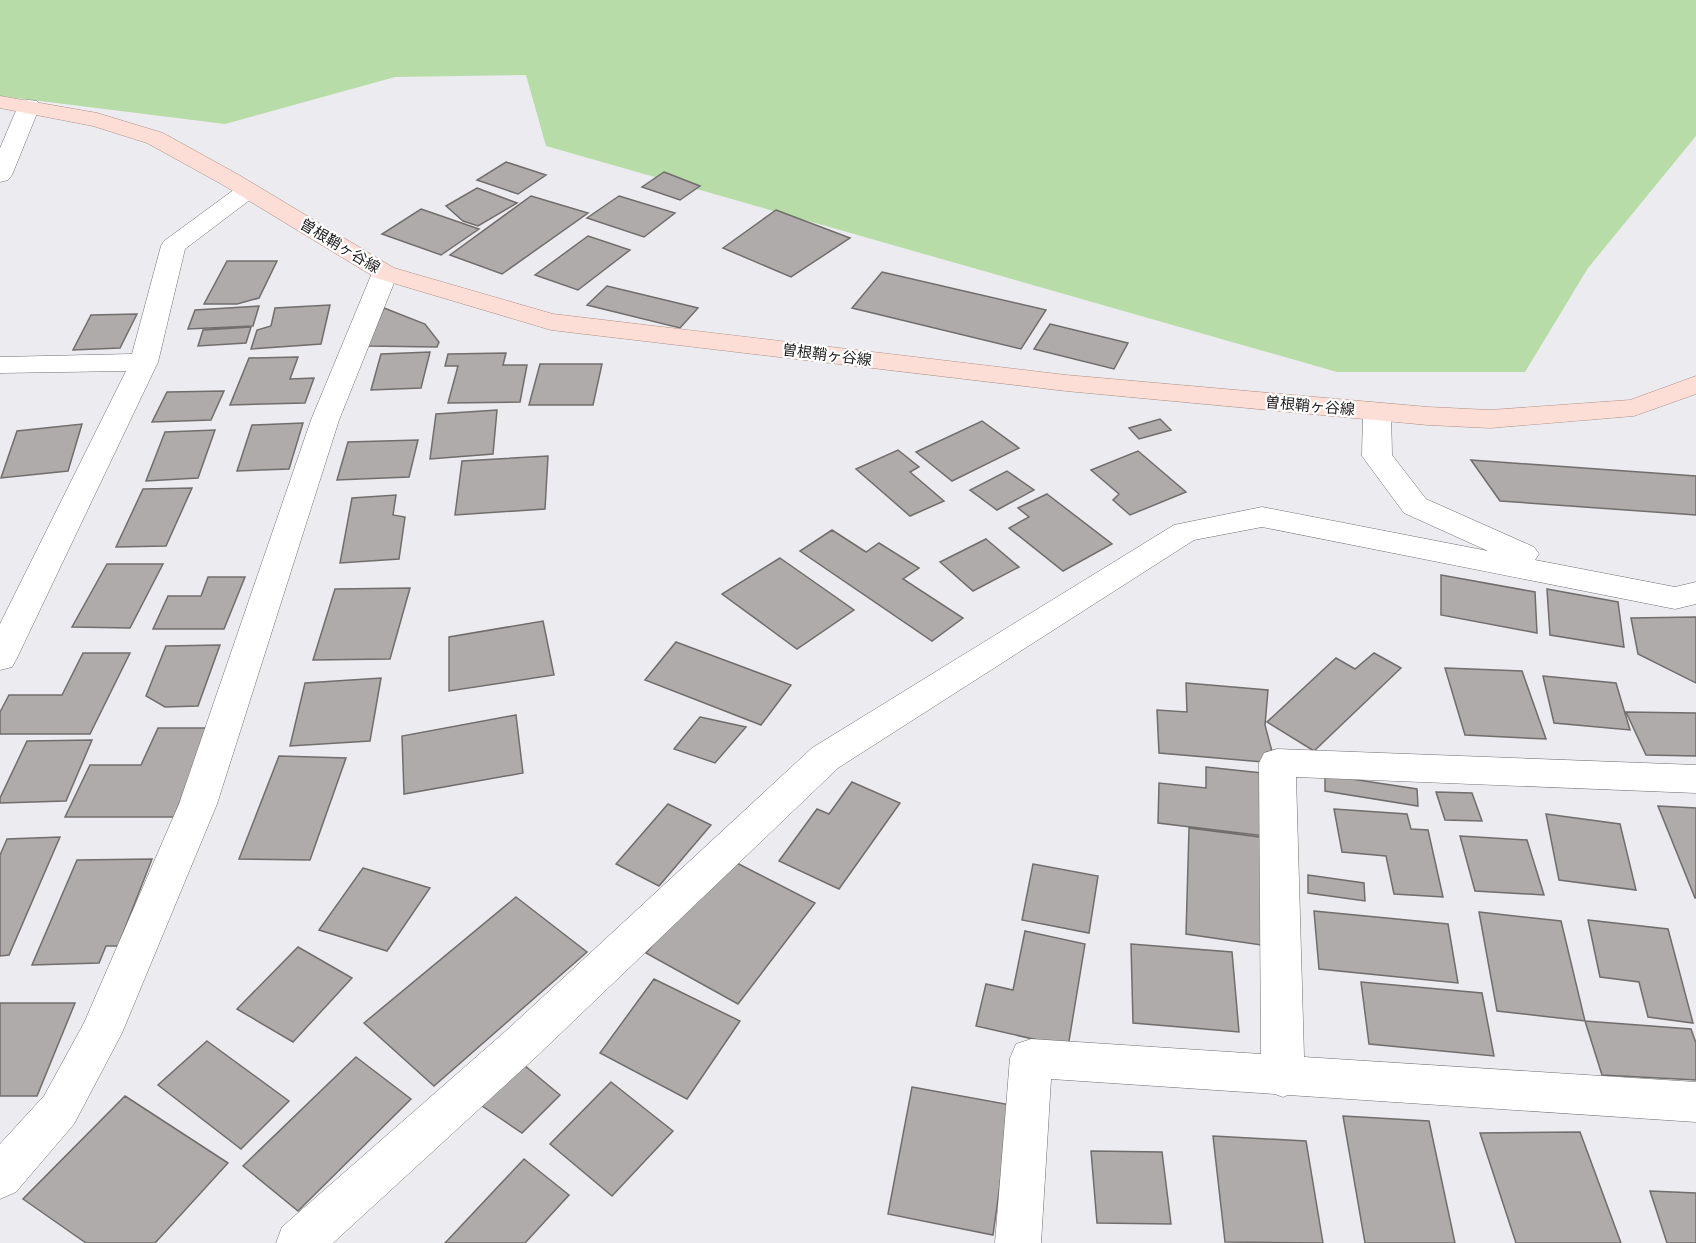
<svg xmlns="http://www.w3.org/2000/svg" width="1696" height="1243" viewBox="0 0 1696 1243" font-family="Raleway,'Noto Sans JP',sans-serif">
<rect width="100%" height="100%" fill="#ececf0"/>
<path fill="#b7dca8" d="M0,0H1696V136L1588,268L1525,372H1337L546,146L526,75L395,77L225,124L0,96Z"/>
<path fill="#afabab" stroke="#706d6c" stroke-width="1.5" d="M506,162L546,175L518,194L477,180Z
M664,172L700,186L680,200L642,187Z
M477,188L517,203L478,226L463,221L446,206Z
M531,196L588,213L502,274L450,255Z
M619,196L675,213L644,237L587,218Z
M421,209L479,229L441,255L382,234Z
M776,210L850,238L791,277L723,248Z
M588,236L630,250L578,290L535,275Z
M227,261H277L259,298L237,304H204Z
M882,272L1046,310L1021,349L852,308Z
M607,286L698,308L680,328L587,305Z
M330,305L321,344L251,349L257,330L271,326L275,308Z
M259,306L253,326L188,329L195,310Z
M384,308L425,324L439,342L437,347L367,346Z
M137,314L120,348L73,350L91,315Z
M1050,324L1128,343L1114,369L1034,349Z
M251,327L246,343L198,346L203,330Z
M430,352L421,388L371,390L381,354Z
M506,353L503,365H527L520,402L448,403L458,366H445L448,354Z
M298,357L290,379L314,378L305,403L230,405L249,358Z
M540,364H602L593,405H529Z
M224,391L211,420L152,422L167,392Z
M497,410L493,454L430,459L436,414Z
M1160,419L1171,430L1139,439L1129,428Z
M982,421L1019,448L952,481L916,452Z
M303,423L289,469L237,471L252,425Z
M82,424L68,471L1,478L17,431Z
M215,430L198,478L146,481L165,432Z
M418,440L409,477L337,480L348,442Z
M898,450L919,467L910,472L944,501L910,516L856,469Z
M1138,451L1186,492L1130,515L1113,500L1119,494L1091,470Z
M548,456L545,509L455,515L462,461Z
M1471,460L1696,476V515L1500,501Z
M1007,471L1034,490L997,510L970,490Z
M192,488L166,546L116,547L143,489Z
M1047,494L1112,544L1063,571L1009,528L1029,517L1018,508Z
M396,495L393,515L405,517L399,559L340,563L352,498Z
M832,530L866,552L879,543L919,568L903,579L963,618L932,641L800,551Z
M986,539L1019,567L973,591L940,562Z
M780,558L854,610L797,649L722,594Z
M107,564H163L130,628L72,627Z
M1441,575L1535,592L1537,633L1441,615Z
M208,577H245L224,629H153L168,596H201Z
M410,588L390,659L313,660L335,589Z
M1547,589L1618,602L1624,647L1550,635Z
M1696,617V683L1638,654L1631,618Z
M543,621L554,675L449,691V637Z
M676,642L791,685L761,725L645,680Z
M220,645L198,706L165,707L146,696L166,646Z
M83,653H130L90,734H0V712L9,695H62Z
M1374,653L1401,668L1314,751L1267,722L1336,658L1355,669Z
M1445,668L1522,671L1546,739L1465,735Z
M1543,676L1616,683L1630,730L1554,723Z
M381,678L370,741L290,746L305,683Z
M1186,683L1268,690L1265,725L1275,763L1159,753L1157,710L1187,712Z
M1626,712L1696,713V756L1646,755Z
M516,715L523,773L404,794L402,736Z
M700,717L746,727L715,763L674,749Z
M158,728H209L174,817H65L90,765H141Z
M92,740L66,801L0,803V798L27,741Z
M279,756L346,758L310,860L239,859Z
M1206,767L1262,773L1265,836L1158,823L1159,783L1206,788Z
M1325,775L1417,789L1418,806L1325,791Z
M852,782L900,803L839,889L779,861L817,809L829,814Z
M1436,792L1472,793L1482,821L1445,820Z
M668,804L711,825L659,886L616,864Z
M1658,806L1696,808V898H1695Z
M1334,809L1407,814L1411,829L1428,830L1443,897L1394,894L1386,856L1342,852Z
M1546,814L1620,824L1636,890L1559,880Z
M1189,828L1267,838L1268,946L1186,934Z
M1460,836L1527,840L1544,895L1475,891Z
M60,837L9,955L0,956V855L7,839Z
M725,857L815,903L738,1004L646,953Z
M152,859L118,946H106L99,963L32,965L77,860Z
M1033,864L1098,876L1089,933L1022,920Z
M363,868L430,888L387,951L319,930Z
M1308,875L1364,883L1365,901L1308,893Z
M516,897L587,952L434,1086L364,1023Z
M1314,911L1448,924L1458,983L1319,969Z
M1479,912L1561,921L1585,1021L1497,1011Z
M1588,920L1668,929L1693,1023L1648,1017L1639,982L1600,977Z
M1025,931L1085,944L1068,1047L976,1026L986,984L1013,990Z
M1131,944L1232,952L1239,1032L1133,1023Z
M298,947L352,978L293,1042L237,1009Z
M654,979L740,1021L687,1099L600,1053Z
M1361,982L1482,993L1494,1056L1369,1044Z
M0,1003H75L37,1096H0Z
M1585,1021L1691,1029L1696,1043V1080L1602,1075Z
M207,1041L289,1101L241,1149L158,1085Z
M356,1057L411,1099L298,1211L243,1166Z
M524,1065L560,1095L522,1133L482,1106Z
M611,1082L673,1131L612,1196L550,1144Z
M912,1087L1011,1105L993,1235L888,1214Z
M125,1096L228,1163L155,1243H86L23,1199Z
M1343,1116L1429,1121L1455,1243H1365Z
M1580,1132L1621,1243H1516L1480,1133Z
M1213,1136L1306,1141L1323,1243L1225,1242Z
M1091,1151L1162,1152L1171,1224L1097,1223Z
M524,1159L569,1195L525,1243H445Z
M1650,1191L1696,1193V1243H1667Z"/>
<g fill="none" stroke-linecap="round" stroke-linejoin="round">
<defs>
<path id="minor" d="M29,100L37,101L40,106L12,175L8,180L0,182V148L18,106L21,101Z
M247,184L255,186L259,191L255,196L185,249L158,362L17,658L12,667L0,670V624L126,371L0,373V357L132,354L161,246L164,241L239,186Z
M385,265L394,268L398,273L339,420L217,804L122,1033L74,1124L16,1192L0,1199V1144L44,1096L84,1023L179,804L311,420L372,273L376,268Z
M1377,403L1387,406L1391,412L1392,455L1426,499L1534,547L1539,554L1535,560L1675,587L1696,582V604L1675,609L1262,527L1194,540L838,768L537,1056L333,1243H276L282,1227L507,1030L812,748L1174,525L1262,507L1488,551L1404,513L1362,456L1363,412L1367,406Z
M1277,749L1696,765V793L1296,777L1304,1057L1696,1082V1122L1288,1095L1283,1097L1275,1094L1051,1079L1041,1243H995L1010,1058L1016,1044L1031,1039L1261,1054L1259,763L1264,753Z"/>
<path id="major" d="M0,96L97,113L163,133L239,175L394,268L553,314L1066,375L1428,407L1490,410L1630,400L1696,376V394L1634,416L1490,428L1428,425L1066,391L551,330L376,278L223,185L147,143L93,126L0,108Z"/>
</defs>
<use href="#minor" stroke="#6f6f71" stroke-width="1"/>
<use href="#major" stroke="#ad8d84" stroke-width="1"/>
<use href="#minor" fill="#fff" fill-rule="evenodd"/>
<use href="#major" fill="#fcded6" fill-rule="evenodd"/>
</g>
<g text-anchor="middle" stroke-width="4.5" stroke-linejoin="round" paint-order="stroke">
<g font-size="15" fill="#1f1f20" stroke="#fff">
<text transform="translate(340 246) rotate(31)" y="5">曽根鞘ヶ谷線</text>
<text transform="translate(827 355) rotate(7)" y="5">曽根鞘ヶ谷線</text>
<text transform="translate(1310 406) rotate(5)" y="5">曽根鞘ヶ谷線</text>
</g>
</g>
</svg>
